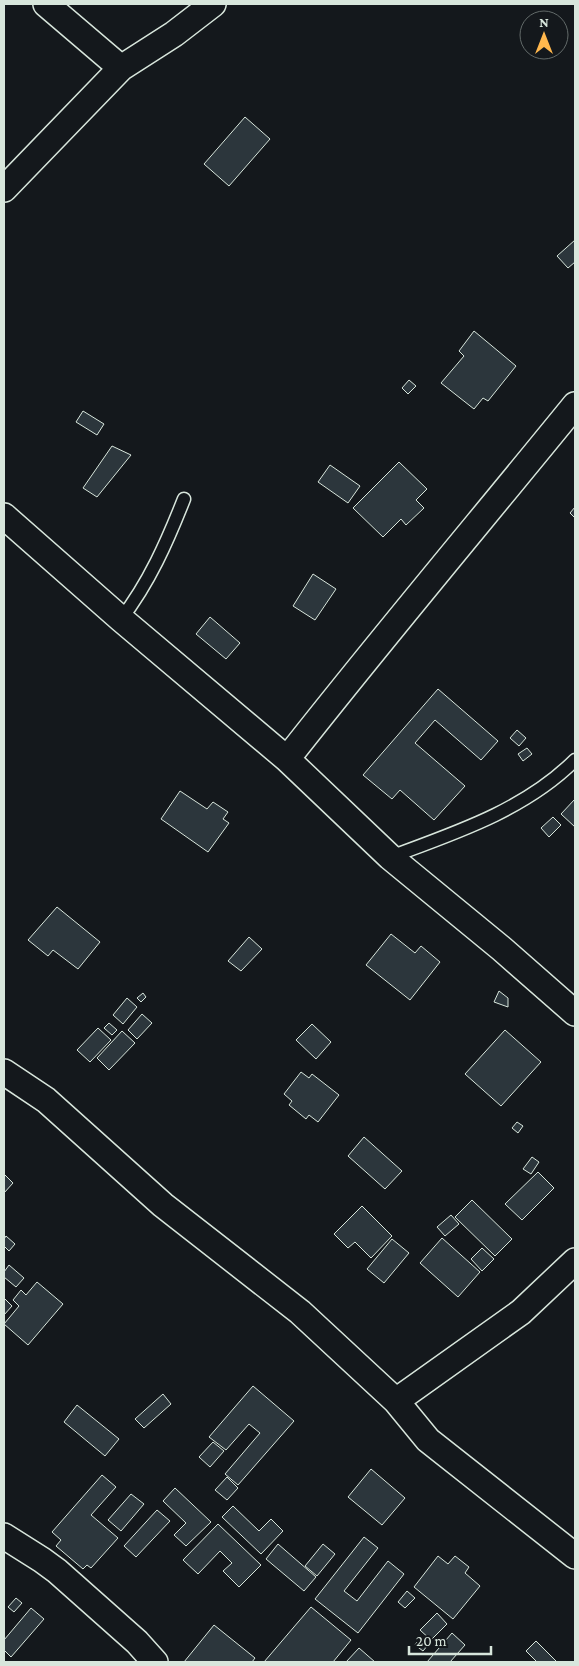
<svg xmlns="http://www.w3.org/2000/svg" width="579" height="1666" viewBox="0 0 579 1666" font-family="'Crimson Pro',serif">
<rect width="100%" height="100%" fill="#14181c"/>
<path fill="#2c363c" stroke="#d8e6dc" d="M245,117L270,139L229,186L204,164Z
M575,240V262L568,268L557,256Z
M474,331L516,366L488,401L483,398L474,409L441,383L464,356L459,351Z
M409,380L416,386L408,394L402,388Z
M83,411L104,424L97,435L76,422Z
M112,446L131,455L97,497L83,488Z
M399,462L427,489L416,500L424,508L406,525L401,519L383,537L353,508Z
M330,465L360,486L348,503L318,482Z
M575,507V518L570,513Z
M313,574L336,589L315,620L293,606Z
M210,617L240,643L226,659L196,634Z
M438,689L498,741L481,760L435,720L415,743L465,786L434,820L400,790L392,799L363,775Z
M517,730L526,738L519,746L510,738Z
M527,748L532,754L523,761L518,754Z
M180,791L207,809L213,802L228,812L223,819L229,823L208,852L161,819Z
M575,799V827L561,814Z
M553,817L561,825L549,837L541,828Z
M57,907L100,942L78,969L53,950L48,956L28,940Z
M391,934L415,953L421,946L440,962L410,1000L366,965Z
M249,937L262,949L241,971L228,961Z
M499,991L508,998V1007L494,1002Z
M143,993L146,997L141,1002L137,998Z
M127,998L137,1007L123,1024L113,1015Z
M142,1014L152,1023L137,1039L128,1030Z
M109,1023L117,1030L112,1035L104,1028Z
M312,1024L331,1042L316,1059L296,1040Z
M98,1028L111,1040L90,1062L77,1050Z
M505,1030L541,1062L501,1106L465,1074Z
M122,1031L135,1043L109,1070L97,1058Z
M301,1072L309,1078L312,1074L339,1095L318,1122L309,1115L306,1119L289,1105L292,1101L284,1094Z
M517,1122L523,1126L518,1133L512,1128Z
M364,1137L402,1171L385,1189L348,1156Z
M532,1157L539,1162L531,1174L523,1169Z
M538,1172L554,1188L522,1220L505,1204Z
M4,1174L13,1183L4,1193Z
M472,1200L512,1239L495,1256L455,1217Z
M362,1206L392,1236L371,1258L355,1242L348,1248L334,1234Z
M451,1215L459,1224L445,1236L437,1227Z
M6,1236L15,1244L9,1251L4,1246V1239Z
M442,1238L480,1272L458,1297L420,1263Z
M392,1239L409,1253L384,1283L367,1269Z
M482,1248L494,1259L482,1271L471,1259Z
M9,1265L24,1278L16,1287L4,1277V1272Z
M37,1282L63,1304L28,1345L4,1324L19,1306L13,1300L21,1290L26,1295Z
M4,1298L12,1306L4,1315Z
M253,1386L294,1421L238,1485L225,1474L260,1433L249,1424L226,1450L209,1437Z
M163,1394L171,1404L144,1428L135,1419Z
M77,1405L119,1439L105,1456L64,1422Z
M213,1442L224,1451L210,1467L199,1457Z
M371,1469L405,1498L382,1525L348,1497Z
M102,1475L116,1487L91,1515L118,1538L91,1568L87,1565L83,1569L56,1546L61,1540L52,1532Z
M227,1477L238,1488L227,1500L215,1490Z
M175,1488L211,1522L186,1546L174,1535L186,1523L163,1501Z
M131,1494L144,1504L121,1531L108,1520Z
M233,1506L259,1531L271,1519L283,1531L261,1554L222,1517Z
M157,1510L170,1521L136,1557L124,1546Z
M218,1524L261,1565L239,1587L223,1571L232,1563L220,1551L198,1574L183,1560Z
M364,1537L378,1548L344,1591L357,1601L388,1561L404,1574L358,1633L315,1599Z
M278,1544L316,1577L304,1591L266,1559Z
M323,1544L335,1554L317,1576L305,1566Z
M438,1556L448,1564L455,1556L469,1567L465,1573L480,1586L453,1619L414,1587Z
M407,1591L415,1598L405,1608L398,1602Z
M16,1598L22,1603L14,1612L8,1607Z
M311,1607L351,1640L333,1662H264Z
M31,1608L44,1619L11,1657L4,1650V1640Z
M437,1613L447,1624L431,1640L420,1630Z
M214,1625L255,1658L252,1662H184Z
M452,1633L465,1645L450,1662H427Z
M420,1638L428,1645L423,1651L415,1645Z
M536,1641L557,1662H537L526,1651Z
M359,1648L375,1662H346Z"/>
<g fill="none" stroke-linecap="round" stroke-linejoin="round">
<defs>
<path id="service" d="M121,619C149,583 167,542 184,499
M390,857C455,833 525,810 575,760"/>
<path id="minor" d="M46,4L121,68
M4,189L121,68L174,34L213,4
M4,516L121,619L287,759L390,857L502,949L575,1013
M287,759C381,639 479,523 575,405
M4,1072L46,1100L163,1205L300,1312L396,1401L428,1440L575,1556
M396,1401L521,1312L575,1261
M4,1536L42,1560L57,1571L137,1642L155,1662"/>
</defs>
<use href="#service" stroke="#d8e6dc" stroke-width="15"/>
<use href="#minor" stroke="#d8e6dc" stroke-width="28"/>
<use href="#service" stroke="#14181c" stroke-width="12"/>
<use href="#minor" stroke="#14181c" stroke-width="25"/>
</g>
<rect width="579" height="1666" fill="none" stroke="#d8e6dc" stroke-width="10"/>
<g transform="translate(544 35)"><circle r="24" fill="#14181c" stroke="#626a69"/>
<path d="M0-4L9 19L0 12L-9 19Z" fill="#ffb74d"/>
<text y="-8" font-size="14" font-weight="bold" text-anchor="middle" fill="#d8e6dc">N</text>
</g>
<path d="M409 1646v8h82v-8" fill="none" stroke="#d8e6dc" stroke-width="2.5"/>
<text x="416" y="1646" font-size="15" fill="#d8e6dc" stroke="#14181c" stroke-width="4" paint-order="stroke">20 m</text>
</svg>
